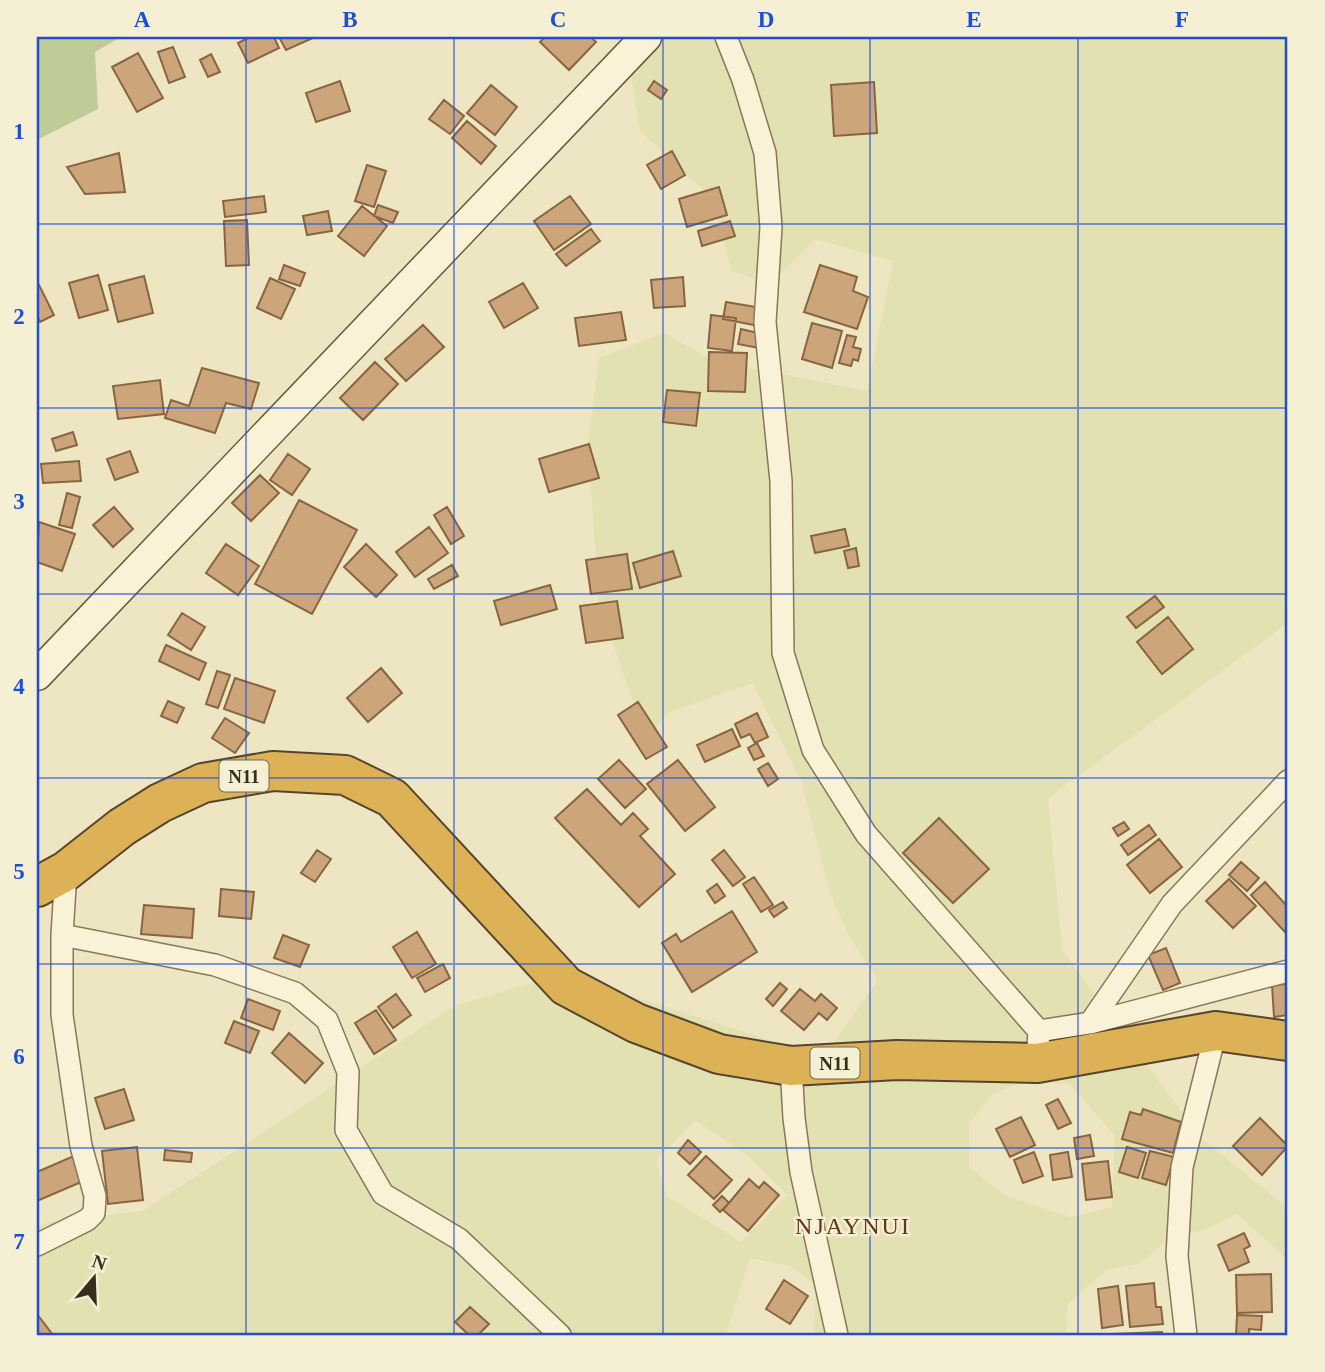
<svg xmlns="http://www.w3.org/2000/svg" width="1325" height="1372" viewBox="0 0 1325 1372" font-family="Georgia,serif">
<rect width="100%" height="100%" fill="#eee6c3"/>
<path fill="#e3e1b1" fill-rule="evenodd" d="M625,37H1288V623L1048,798L1062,950L1201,1138L1288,1208V1260L1237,1214L1202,1231L1175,1233L1141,1263L1106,1270L1068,1304L1066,1335H814L816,1285L790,1266L750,1258L727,1331L732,1335H37V1227L50,1222L143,1211L455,1006L561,974L824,1057L878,980L849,937L829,890L802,783L753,683L669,712L642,743V727L599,603L588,445L599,358L664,333L712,360L867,391L893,261L816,239L771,284L732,271L711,197L640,131ZM1024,1081L1070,1084L1115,1136L1112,1207L1071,1217L1045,1209L1004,1195L969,1167V1124L991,1095ZM695,1120L746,1154L787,1195L741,1242L667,1196L656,1161Z"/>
<path fill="#c0cc97" d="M37,37H121L95,52L98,109L37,140Z"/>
<path fill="#cca57a" stroke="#876540" stroke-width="2" d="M250,37H274L279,48L248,63L238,43Z
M279,37H315L286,50Z
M545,37H591L596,42L569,70L540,42Z
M173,47L185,77L169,83L158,52Z
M138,53L163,98L137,112L112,67Z
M211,54L220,72L208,77L200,60Z
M340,81L350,111L316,122L306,93Z
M654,81L667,90L661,99L648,90Z
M874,82L877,133L834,136L831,85Z
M491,85L517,107L495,135L467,113Z
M444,100L464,116L450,134L429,119Z
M467,121L496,146L481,164L452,138Z
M672,151L685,175L661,189L647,165Z
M119,153L125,192L85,194L67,167Z
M367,165L386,171L374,207L355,201Z
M719,187L727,215L687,227L679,199Z
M264,196L266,212L225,217L223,201Z
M570,196L591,224L554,250L534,221Z
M378,205L398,212L393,223L374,216Z
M362,206L387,226L364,256L338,236Z
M328,211L332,231L307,235L303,216Z
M247,220L249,265L226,266L224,221Z
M730,221L735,236L702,246L698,231Z
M591,229L600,241L566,266L556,254Z
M284,265L305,273L300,286L279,279Z
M820,265L857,277L853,291L868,297L857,329L804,312Z
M98,275L108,310L79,318L69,283Z
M144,276L153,313L118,322L109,285Z
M683,277L685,306L654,308L651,280Z
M270,278L295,289L281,319L257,308Z
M37,281L54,315L40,322L37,316Z
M523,283L538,308L504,328L489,302Z
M726,302L762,308L759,326L723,319Z
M621,312L626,340L579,346L575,318Z
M711,315L736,318L732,351L708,348Z
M812,323L842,331L832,368L802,359Z
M423,325L444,347L406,381L385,359Z
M741,329L766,335L764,349L738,344Z
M847,335L856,337L853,347L861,349L858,361L853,359L851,366L839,363Z
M709,352L747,353L745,392L708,391Z
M375,362L398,384L363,420L340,398Z
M202,368L259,383L251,409L226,403L215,433L165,418L171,400L189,406Z
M160,380L164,414L118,419L113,386Z
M667,390L700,393L696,426L663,422Z
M73,432L77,445L56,451L52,439Z
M589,444L599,478L549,492L539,459Z
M130,451L138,472L115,480L107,459Z
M288,454L310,469L292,495L270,480Z
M79,461L81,481L43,483L41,464Z
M260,475L279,493L251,521L232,503Z
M67,493L80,497L72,528L59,525Z
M299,500L357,530L312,614L255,584Z
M114,507L133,529L113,547L93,525Z
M447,507L464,536L451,544L434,515Z
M39,522L75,534L62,571L37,562Z
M429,527L448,553L415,577L396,552Z
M845,529L849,546L815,553L811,536Z
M226,544L259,566L238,595L206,573Z
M366,544L397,575L376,597L344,567Z
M856,548L859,566L848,568L844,551Z
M673,551L681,576L640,588L633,563Z
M627,554L632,589L591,594L586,560Z
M452,565L458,576L434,589L428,579Z
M550,585L557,609L501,625L494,601Z
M1155,596L1164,607L1136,628L1127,617Z
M617,601L623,638L586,643L580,606Z
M182,613L205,627L191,650L168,635Z
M1168,617L1193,649L1162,674L1137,642Z
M166,645L206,663L199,680L159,661Z
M381,668L402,693L368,722L347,698Z
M217,671L230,675L218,708L206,704Z
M235,678L275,691L264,723L224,709Z
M168,701L184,708L177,723L161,716Z
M638,702L667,747L646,759L618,715Z
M757,713L768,737L755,743L750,734L741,738L735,724Z
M225,718L249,733L235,753L212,738Z
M732,729L740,746L705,762L697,745Z
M757,743L764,756L754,760L748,748Z
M619,760L646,789L625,808L598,779Z
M678,760L715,807L685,831L647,784Z
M768,763L778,779L768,786L758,769Z
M587,789L621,825L633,813L648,829L640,836L675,874L639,907L555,818Z
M939,818L989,869L953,903L903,853Z
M1124,822L1129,829L1118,836L1113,828Z
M1149,825L1156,835L1128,855L1121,845Z
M1159,839L1182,867L1150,893L1127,865Z
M317,850L331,859L315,882L301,873Z
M724,850L745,877L733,886L712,860Z
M1241,862L1259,878L1247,891L1229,875Z
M754,877L773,905L761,912L743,884Z
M1229,879L1256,906L1233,928L1206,901Z
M1265,882L1286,905L1288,904V929L1285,932L1251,895Z
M717,884L725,896L715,903L707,891Z
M221,889L254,892L251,919L219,916Z
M783,902L787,908L774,917L769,910Z
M144,905L194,909L192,938L141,934Z
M732,911L757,952L692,992L662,943L676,934L681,942Z
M417,932L436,964L412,978L393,947Z
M283,935L309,945L300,967L274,958Z
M1166,948L1180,983L1163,990L1148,955Z
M443,964L450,978L425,992L417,978Z
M780,983L787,989L773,1006L766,999Z
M1288,984V1015L1274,1017L1272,985Z
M800,989L815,1001L821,994L837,1008L827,1020L819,1013L804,1030L781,1011Z
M396,994L411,1015L393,1028L378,1007Z
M248,999L280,1011L273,1030L241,1018Z
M376,1010L396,1040L374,1054L355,1023Z
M234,1021L259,1031L250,1053L225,1043Z
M289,1033L323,1063L305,1083L272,1053Z
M124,1089L134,1120L105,1129L95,1098Z
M1058,1099L1071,1123L1058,1129L1046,1105Z
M1143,1109L1181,1122L1173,1153L1122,1139L1130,1112L1141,1115Z
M1021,1117L1035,1145L1010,1157L996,1129Z
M1260,1118L1288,1146L1262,1175L1233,1146Z
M1090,1135L1094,1156L1077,1159L1074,1138Z
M688,1140L701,1152L690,1164L678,1153Z
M137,1147L143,1200L108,1204L102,1151Z
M1127,1147L1146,1153L1138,1178L1119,1172Z
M165,1150L192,1153L191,1162L164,1160Z
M1150,1151L1174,1157L1166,1185L1142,1178Z
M1034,1152L1043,1176L1023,1183L1014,1160Z
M1068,1152L1072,1177L1053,1180L1050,1155Z
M76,1155L86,1180L37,1201V1172Z
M706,1156L732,1180L714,1199L688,1175Z
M1108,1161L1112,1197L1086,1200L1082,1164Z
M749,1179L759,1188L764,1182L779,1195L748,1231L723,1210Z
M722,1196L729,1203L720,1212L713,1205Z
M1244,1233L1250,1246L1244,1249L1249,1262L1229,1271L1218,1245Z
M1271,1274L1272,1312L1237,1313L1236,1275Z
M784,1280L808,1296L790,1324L766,1309Z
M1154,1283L1156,1307H1161L1163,1324L1130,1327L1126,1286Z
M1118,1286L1123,1325L1102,1328L1098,1289Z
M470,1307L489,1324L478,1335H469L455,1322Z
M37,1314L53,1335H37Z
M1237,1315L1262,1316L1261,1330L1249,1329V1335H1236Z
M1162,1332L1163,1335H1113V1334Z"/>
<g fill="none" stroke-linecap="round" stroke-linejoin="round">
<defs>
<path id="street" d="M726,37L743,80L765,153L771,227L765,322L781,481L783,653L813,750L866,834L1039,1031L1037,1063
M62,935L215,965L295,993L327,1020L348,1072L346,1130L383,1194L459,1239L560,1335
M1090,1023L1172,904L1288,781
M1039,1031L1090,1023L1288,971
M791,1066L794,1118L801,1172L837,1335
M37,1245L87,1220L94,1213L95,1196L81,1146L62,1015V935L66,871
M1186,1335L1177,1256L1182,1167L1216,1031"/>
<path id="secondary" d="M37,675L646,37"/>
<path id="highway" d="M37,887L66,871L122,827L160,803L203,783L273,771L345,775L392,798L566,986L636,1023L719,1054L791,1066L897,1060L1037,1063L1216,1031L1288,1041"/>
</defs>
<use href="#street" stroke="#88785a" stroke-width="24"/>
<use href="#secondary" stroke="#6a593d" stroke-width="33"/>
<use href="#highway" stroke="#56452e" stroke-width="42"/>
<use href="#street" stroke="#f9f2d7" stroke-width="21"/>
<use href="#secondary" stroke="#f9f2d7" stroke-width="30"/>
<use href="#highway" stroke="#ddb155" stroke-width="38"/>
</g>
<path fill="none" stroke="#1d4ed8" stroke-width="2" stroke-opacity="0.55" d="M246,37V1335M454,37V1335M663,37V1335M870,37V1335M1078,37V1335M37,224H1288M37,408H1288M37,594H1288M37,778H1288M37,964H1288M37,1148H1288"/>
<g text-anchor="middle" stroke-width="5" stroke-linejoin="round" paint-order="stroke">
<g fill="#f5efd3" stroke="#716854" stroke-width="2">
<rect x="219.5" y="760.5" width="49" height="31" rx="5"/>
<rect x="810.5" y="1047.5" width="49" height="31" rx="5"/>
</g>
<g font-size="19" font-weight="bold" fill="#382e1e">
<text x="244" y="783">N11</text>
<text x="835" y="1070">N11</text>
</g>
<g font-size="24" letter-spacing="2" fill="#65351e" stroke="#f5efd3">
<text x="853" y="1234">NJAYNUI</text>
</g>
</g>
<rect width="1325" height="1372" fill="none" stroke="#f5efd3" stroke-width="77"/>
<g transform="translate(94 1278) rotate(19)" stroke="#f5efd3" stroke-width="5" paint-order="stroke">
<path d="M0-5L12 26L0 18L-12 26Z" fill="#382e1e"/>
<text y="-10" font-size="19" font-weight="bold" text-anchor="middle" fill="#382e1e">N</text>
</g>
<rect x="38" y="38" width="1248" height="1296" fill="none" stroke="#1d4ed8" stroke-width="2.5"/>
<g font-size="23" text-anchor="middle" font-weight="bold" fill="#1d4ed8">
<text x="142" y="27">A</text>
<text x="350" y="27">B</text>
<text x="558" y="27">C</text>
<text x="766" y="27">D</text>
<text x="974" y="27">E</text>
<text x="1182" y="27">F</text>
<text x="19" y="139">1</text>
<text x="19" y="324">2</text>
<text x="19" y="509">3</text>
<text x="19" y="694">4</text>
<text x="19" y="879">5</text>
<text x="19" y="1064">6</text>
<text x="19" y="1249">7</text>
</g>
</svg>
